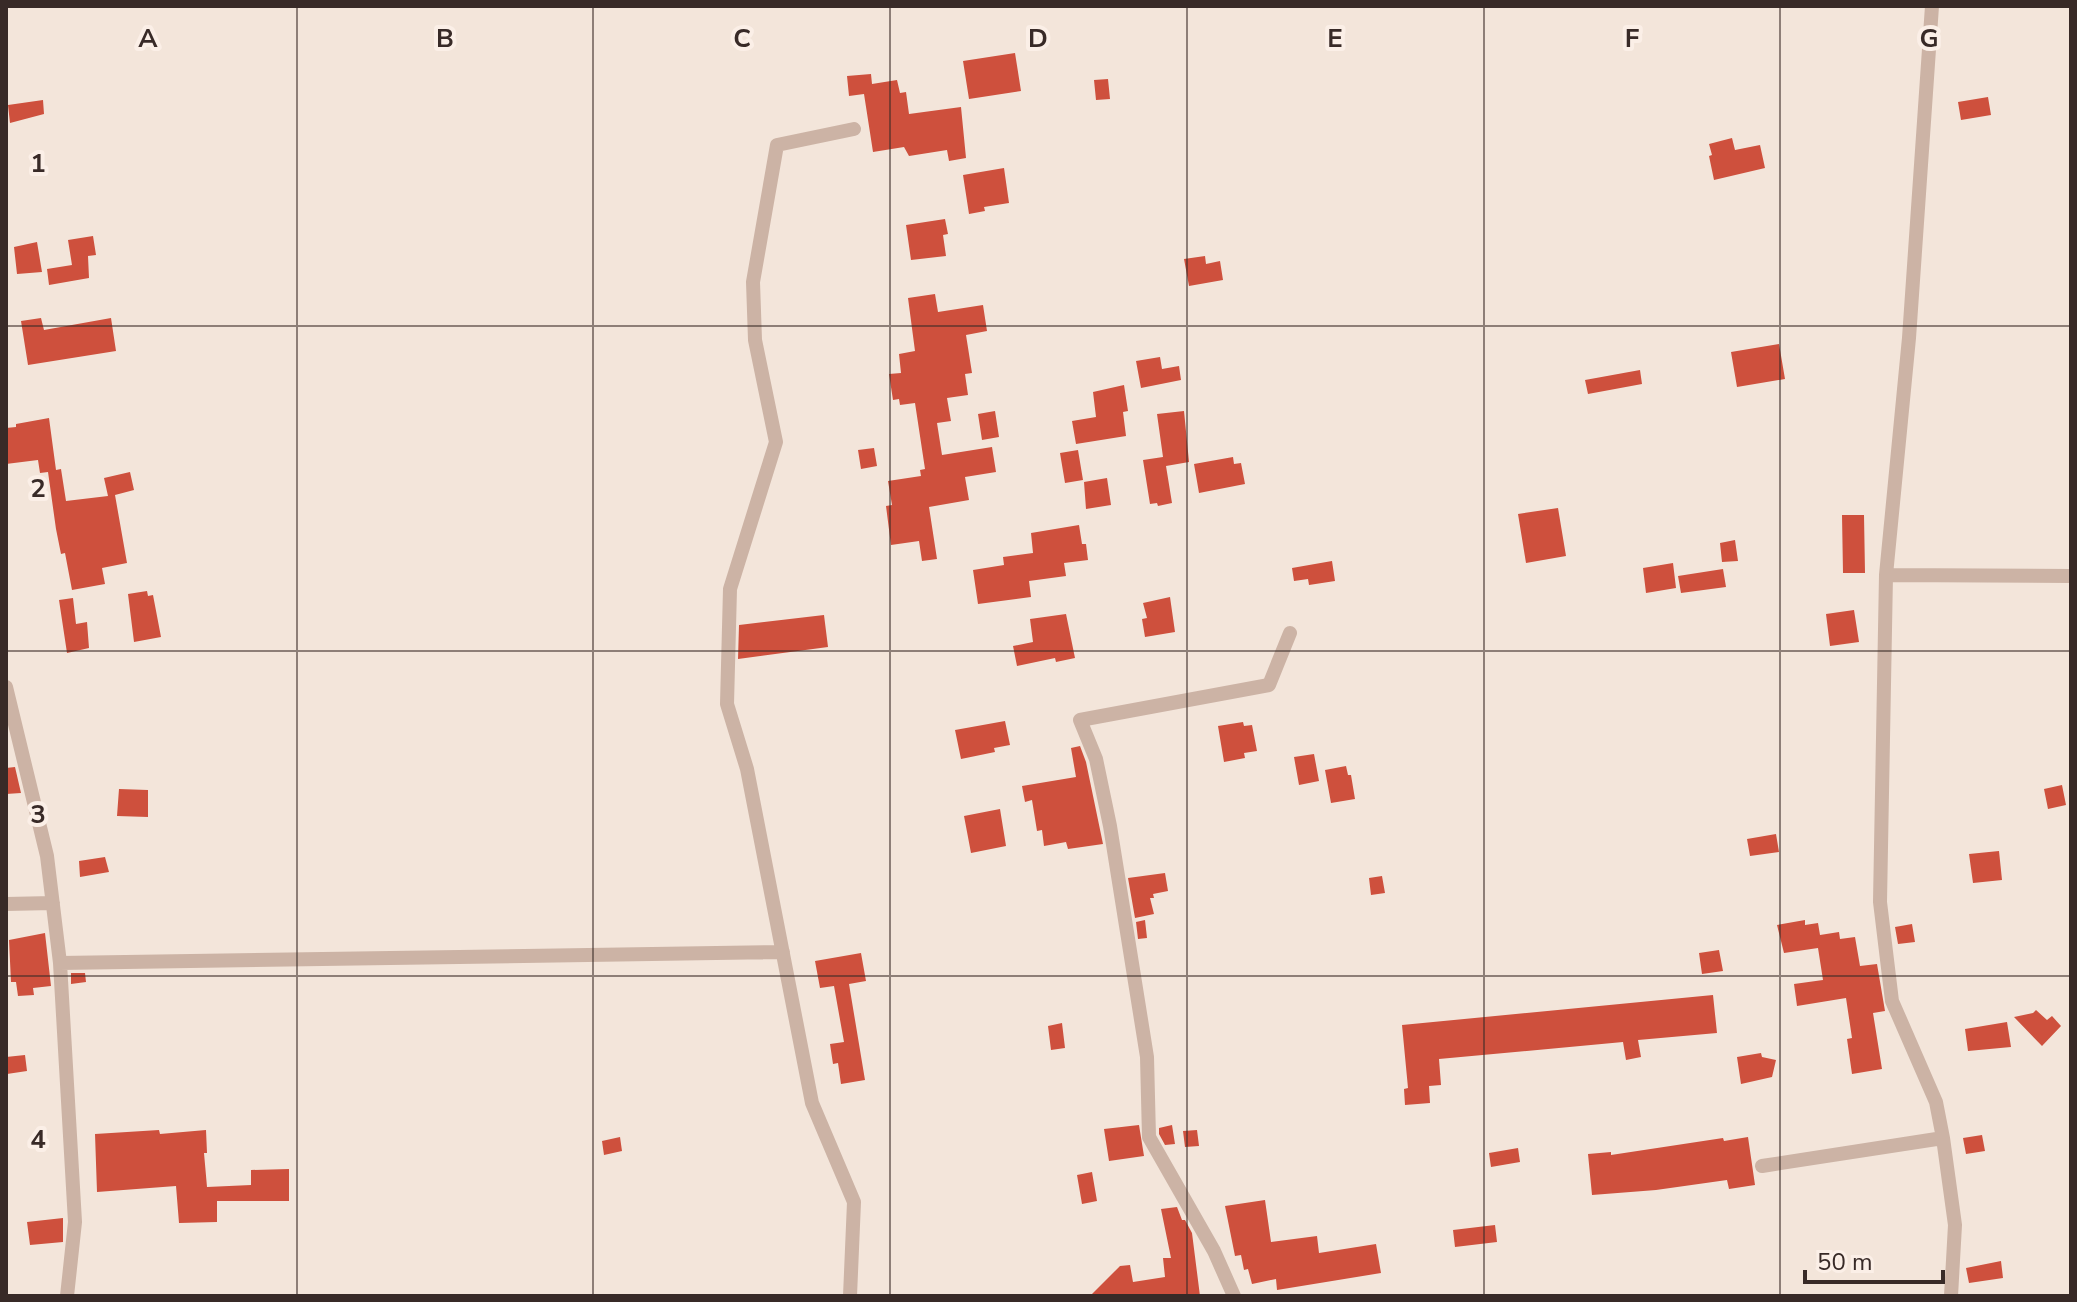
<svg xmlns="http://www.w3.org/2000/svg" width="2077" height="1302" viewBox="0 0 2077 1302" font-family="'Nunito Sans',sans-serif">
<rect width="100%" height="100%" fill="#f3e5da"/>
<path fill="#ce503d" d="M1015,53L1021,91L969,99L963,61Z
M871,74L872,84L897,80L900,93L906,92L909,114L961,107L966,158L949,161L947,150L909,156L904,147L873,152L864,94L849,96L847,76Z
M1108,79L1110,99L1096,100L1094,80Z
M1988,97L1991,115L1961,120L1958,102Z
M43,100L44,114L10,123L8,105Z
M1732,138L1735,150L1760,145L1765,168L1714,180L1709,156L1712,155L1709,144Z
M1004,168L1009,203L984,207L985,211L969,214L963,175Z
M945,219L948,234L943,235L946,256L911,260L906,225Z
M93,236L96,255L88,256L89,278L49,285L47,269L72,265L68,240Z
M37,242L42,272L17,274L14,247Z
M1205,256L1206,264L1220,261L1223,280L1189,286L1184,259Z
M935,294L938,312L983,305L987,331L966,335L972,373L965,374L968,395L947,398L951,421L937,423L942,455L992,447L996,472L965,477L969,500L929,507L937,559L922,561L919,541L891,545L886,506L892,505L888,481L921,476L920,470L925,469L915,403L900,405L899,399L893,400L889,374L901,373L899,354L915,351L908,298Z
M41,318L44,330L111,318L116,351L28,365L21,321Z
M1779,344L1785,379L1737,387L1731,352Z
M1160,357L1162,369L1179,366L1181,380L1141,388L1136,361Z
M1640,370L1642,384L1588,394L1585,380Z
M1124,385L1128,411L1123,412L1126,436L1076,444L1072,421L1096,417L1093,392Z
M995,411L999,437L982,440L978,414Z
M1184,411L1189,462L1166,466L1172,503L1158,506L1157,503L1150,504L1143,460L1163,457L1157,414Z
M49,418L56,470L61,469L66,501L108,496L104,478L130,472L134,490L115,495L127,563L102,568L105,584L72,590L65,553L61,554L56,529L48,472L40,473L38,460L6,464V428L16,427V424Z
M874,448L877,466L861,469L858,450Z
M1078,450L1083,480L1065,483L1060,453Z
M1233,457L1234,464L1241,463L1245,484L1199,493L1194,464Z
M1107,478L1111,505L1086,509L1084,482Z
M1558,508L1566,556L1526,563L1518,514Z
M1842,515H1864L1865,573H1843Z
M1079,525L1082,544H1086L1088,560L1064,563L1066,576L1029,581L1031,597L978,604L973,570L1004,565L1003,557L1033,553L1031,533Z
M1735,540L1738,561L1722,562L1720,543Z
M1332,561L1335,581L1309,585L1308,579L1294,581L1292,568Z
M1673,563L1676,588L1646,593L1643,568Z
M1723,569L1726,587L1681,593L1678,576Z
M147,591L148,596L153,595L161,637L134,642L128,594Z
M1170,597L1175,632L1145,637L1142,619L1147,618L1143,603Z
M73,598L76,624L87,622L89,648L67,653L59,600Z
M1854,610L1859,642L1830,646L1826,614Z
M1066,614L1075,658L1056,662L1055,658L1017,666L1013,646L1033,642L1030,619Z
M824,615L828,647L738,659L739,625Z
M1005,721L1010,745L994,748L995,752L961,759L955,730Z
M1243,722L1244,726L1252,725L1257,751L1244,753L1245,758L1224,762L1218,726Z
M1080,746L1086,762L1103,844L1068,849L1066,842L1044,846L1042,830L1037,831L1032,800L1025,802L1022,786L1076,777L1071,748Z
M1314,754L1319,781L1299,785L1294,757Z
M1346,766L1348,775H1351L1355,799L1331,803L1325,770Z
M15,767L21,793L6,794V768Z
M2062,785L2066,805L2048,809L2044,789Z
M119,789L148,790V817L117,816Z
M1000,809L1006,846L971,853L964,816Z
M1776,834L1779,852L1750,856L1747,839Z
M1999,851L2002,880L1973,883L1969,854Z
M105,857L109,872L80,877L79,861Z
M1165,873L1168,891L1153,894L1154,898H1150L1154,914L1135,918L1128,878Z
M1382,876L1385,893L1371,895L1369,878Z
M1145,920L1147,938L1138,939L1136,922Z
M1805,920V925L1818,923L1820,935L1839,932L1840,939L1855,937L1860,966L1877,964L1885,1011L1873,1013L1882,1069L1852,1074L1847,1039L1852,1038L1846,998L1797,1006L1794,984L1823,980L1818,948L1784,953L1777,925Z
M1912,924L1915,942L1898,944L1895,927Z
M45,933L51,986L33,988L34,995L18,996L16,982H11L9,940Z
M1719,950L1723,971L1702,974L1699,953Z
M861,953L866,981L849,984L865,1080L841,1084L838,1063L833,1064L830,1044L844,1042L834,986L820,988L815,961Z
M71,973H85L86,982L71,984Z
M1713,995L1717,1033L1638,1040L1641,1057L1626,1060L1623,1042L1439,1059L1441,1085L1429,1086L1430,1103L1405,1105L1404,1089L1408,1088L1402,1025Z
M2036,1010L2047,1020L2052,1016L2061,1026L2042,1046L2014,1017L2033,1013Z
M2007,1022L2011,1047L1968,1051L1965,1029Z
M1062,1023L1065,1048L1051,1050L1048,1026Z
M1761,1053L1762,1057L1776,1060L1772,1077L1741,1084L1737,1057Z
M25,1055L27,1071L7,1074L6,1057Z
M1139,1125L1144,1156L1109,1161L1104,1129Z
M1172,1125L1175,1144L1165,1145L1159,1134V1128Z
M159,1130L160,1134L206,1130L207,1153H204L207,1187L251,1185V1170L289,1169V1201H217V1222L179,1223L176,1186L97,1192L95,1134Z
M1197,1130L1199,1146L1185,1147L1183,1131Z
M1982,1135L1985,1151L1966,1154L1963,1138Z
M620,1137L622,1151L604,1155L602,1141Z
M1748,1137L1755,1185L1729,1189L1727,1180L1656,1190L1592,1195L1588,1154L1611,1152V1155L1723,1138L1724,1141Z
M1518,1148L1520,1162L1491,1167L1489,1153Z
M1092,1172L1097,1201L1082,1204L1077,1175Z
M1265,1200L1271,1242L1317,1236L1319,1253L1376,1244L1381,1273L1277,1290L1276,1279L1252,1284L1248,1269L1244,1270L1241,1255L1235,1256L1225,1206Z
M1177,1207L1182,1220H1185L1192,1233L1200,1296H1090L1120,1266L1130,1265L1133,1282L1165,1277L1163,1258H1171L1161,1209Z
M63,1218V1242L30,1245L27,1222Z
M1495,1225L1497,1242L1455,1247L1453,1230Z
M2001,1261L2003,1278L1969,1283L1966,1268Z"/>
<g fill="none" stroke-linecap="round" stroke-linejoin="round">
<path stroke="#ccb3a5" stroke-width="14" d="M1932,6L1909,338L1886,575L1880,902L1892,1001L1936,1102L1943,1138L1955,1225L1951,1296
M1886,575L2071,576
M6,687L47,856L60,963L75,1222L67,1296
M6,904L53,903
M60,963L783,952
M1762,1166L1943,1138
M850,1296L854,1202L812,1103L747,769L727,704L730,589L776,442L755,340L753,282L777,145L854,129
M1234,1296L1214,1251L1149,1137L1147,1057L1110,826L1096,759L1080,720L1269,685L1290,633"/>
</g>
<path fill="none" stroke="#382a27" stroke-width="2" stroke-opacity="0.55" d="M297,6V1296M593,6V1296M890,6V1296M1187,6V1296M1484,6V1296M1780,6V1296M6,326H2071M6,651H2071M6,976H2071"/>
<g font-size="26" text-anchor="middle" font-weight="bold" fill="#382a27" stroke="#fbefe7" stroke-width="8" stroke-linejoin="round" paint-order="stroke">
<text x="148" y="47">A</text>
<text x="445" y="47">B</text>
<text x="742" y="47">C</text>
<text x="1038" y="47">D</text>
<text x="1335" y="47">E</text>
<text x="1632" y="47">F</text>
<text x="1929" y="47">G</text>
<text x="38" y="172">1</text>
<text x="38" y="497">2</text>
<text x="38" y="823">3</text>
<text x="38" y="1148">4</text>
</g>
<rect width="2077" height="1302" fill="none" stroke="#382a27" stroke-width="16"/>
<path d="M1805 1270v12h138v-12" fill="none" stroke="#382a27" stroke-width="4"/>
<text x="1817" y="1270" font-size="24" fill="#382a27" stroke="#fbefe7" stroke-width="6" paint-order="stroke">50 m</text>
</svg>
